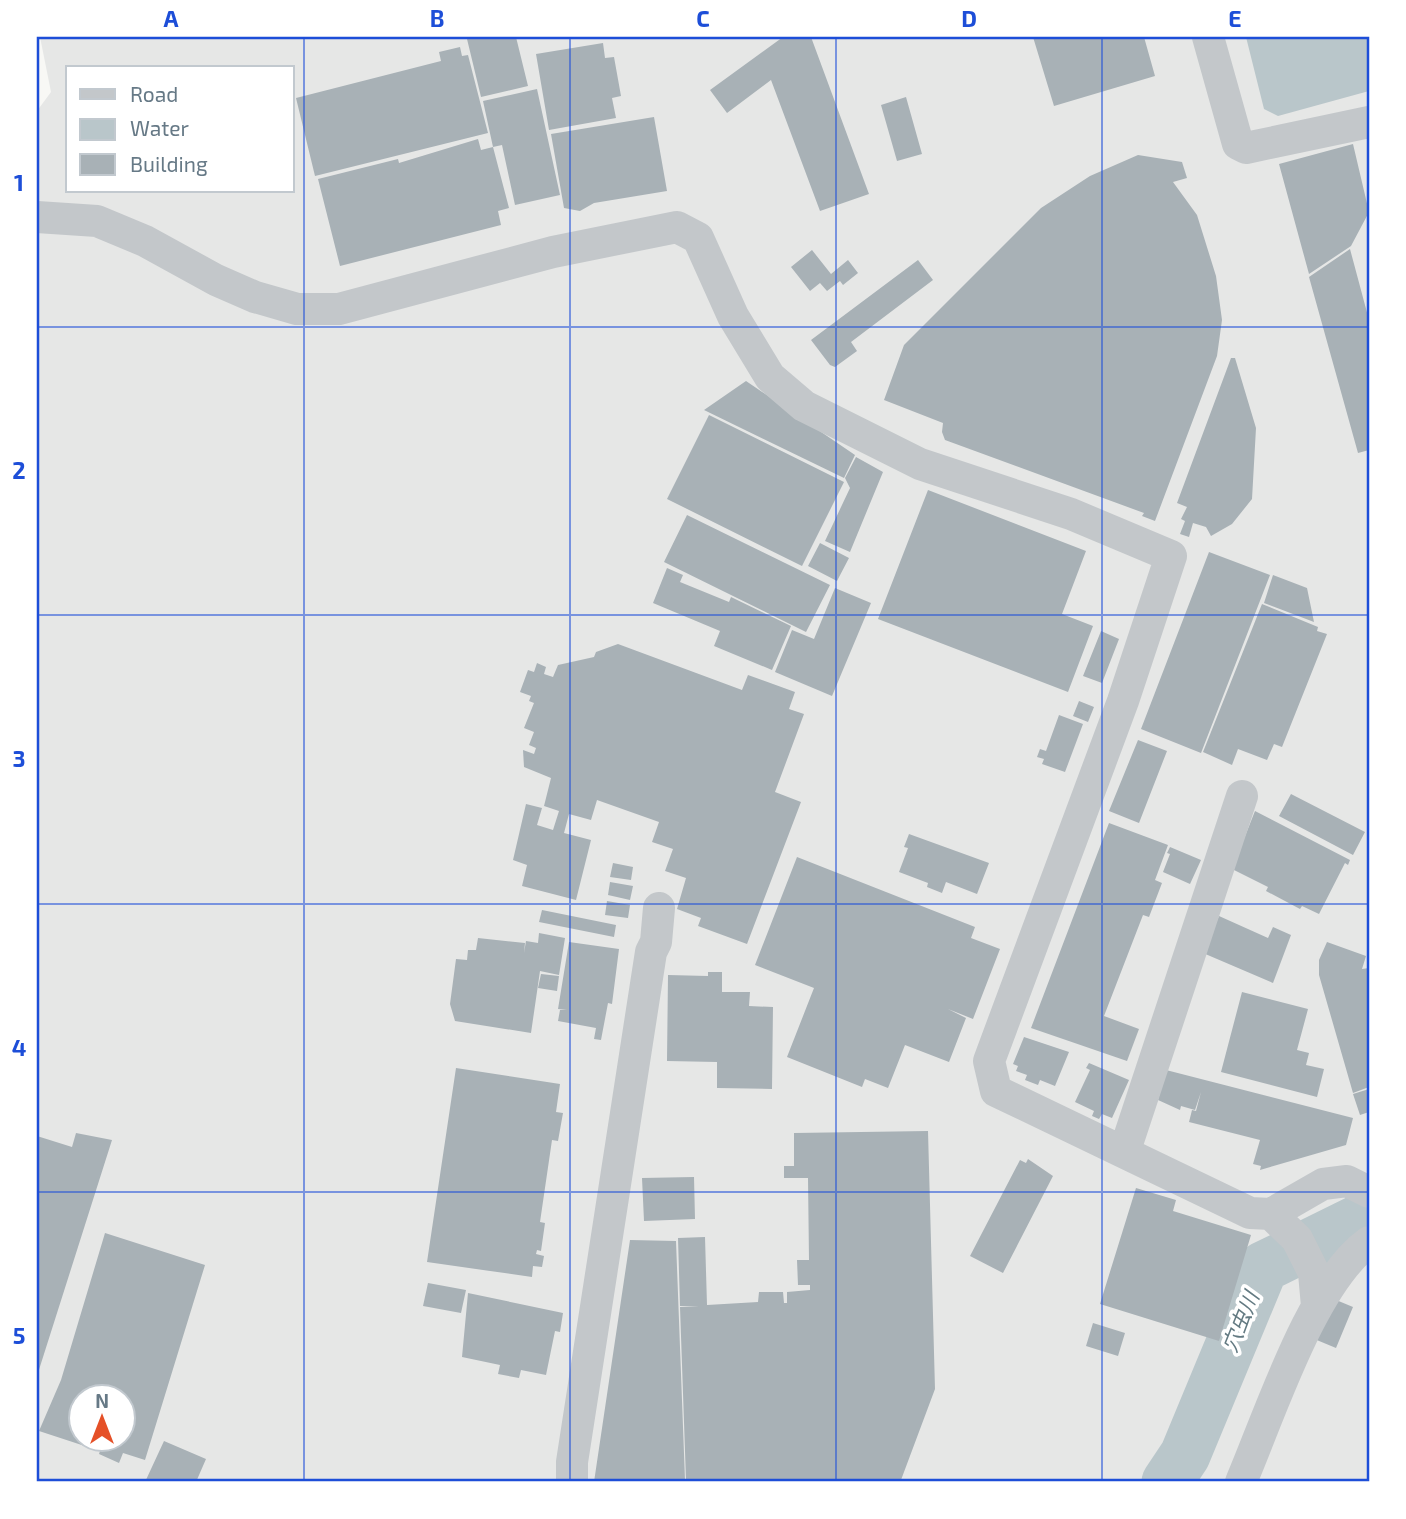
<svg xmlns="http://www.w3.org/2000/svg" width="1406" height="1519" viewBox="0 0 1406 1519" font-family="'Exo 2','Noto Sans JP',sans-serif">
<rect width="100%" height="100%" fill="#f8f8f5"/>
<path fill="#e6e7e6" fill-rule="evenodd" d="M40,37H1369V1482H37V111L51,92ZM68,68H292V191H68ZM80,1396H122V1438H80Z"/>
<path fill="#b9c6ca" d="M1246,37H1369V91L1278,116L1264,109Z"/>
<g fill="none" stroke-linecap="round" stroke-linejoin="round">
<path stroke="#b9c6ca" stroke-width="51" d="M1167,1482L1185,1455L1263,1267L1369,1215"/>
</g>
<path fill="#a8b1b6" fill-rule="evenodd" d="M475,37H516L528,86L481,97L467,39Z
M783,37H811L869,194L820,211L771,80L727,113L710,90Z
M1033,37H1144L1155,76L1054,106Z
M603,43L605,58L614,57L621,96L612,98L616,118L549,130L536,54Z
M460,47L462,56L468,55L488,133L315,176L296,98L441,61L439,52Z
M537,89L560,195L515,205L502,145L493,147L483,101Z
M906,97L922,154L897,161L881,105Z
M654,117L667,191L594,203L580,211L564,208L551,134Z
M478,139L481,150L493,147L509,208L498,211L501,225L340,266L318,179L398,159L399,163Z
M1353,144L1369,212L1351,246L1309,274L1279,164Z
M1138,155L1182,162L1187,178L1173,182L1197,215L1216,276L1222,320L1217,356L1155,521L1142,516L1144,513L945,440L942,432L943,423L884,400L904,345L1041,208L1090,176Z
M1350,249L1369,320V450L1358,453L1309,277Z
M812,250L831,274L848,260L858,273L843,285L840,281L827,291L820,283L810,291L791,267Z
M918,260L933,280L851,342L857,351L835,367L830,365L811,340Z
M1231,358H1235L1256,428L1252,499L1232,524L1211,536L1206,527L1193,523L1189,537L1180,534L1185,521L1181,519L1187,507L1177,503Z
M746,381L855,455L844,478L704,410Z
M709,415L844,482L802,566L667,499Z
M856,457L883,472L850,552L825,541L850,488L845,478Z
M928,490L1086,551L1062,614L1093,626L1068,692L878,619Z
M687,515L830,585L806,632L664,562Z
M820,543L849,558L837,581L808,566Z
M1209,552L1270,575L1201,753L1141,729Z
M667,568L683,575L680,582L729,602L731,597L791,626L772,670L714,646L720,631L653,603Z
M1273,575L1307,588L1314,622L1264,603Z
M835,588L871,603L832,696L775,672L792,630L814,639Z
M1262,604L1318,627L1317,631L1327,634L1282,747L1274,744L1267,760L1238,749L1232,765L1203,752Z
M1101,631L1119,639L1102,683L1083,676Z
M618,644L742,690L748,675L795,692L789,709L804,714L775,792L801,802L747,944L698,926L701,918L677,909L686,878L665,871L673,849L652,842L659,822L597,800L591,820L569,814L564,833L591,840L576,900L522,886L527,865L513,860L526,804L542,808L537,825L553,830L559,811L544,806L551,778L524,767L523,750L534,754L536,748L529,745L534,732L524,728L534,703L529,701L531,696L520,692L528,670L534,672L537,663L546,667L544,674L553,677L558,665L594,657L596,652Z
M1079,701L1094,707L1088,722L1073,716Z
M1059,715L1083,724L1065,772L1042,764L1044,759L1037,757L1040,749L1046,751Z
M1138,740L1167,751L1139,823L1109,811Z
M1291,794L1365,832L1353,855L1279,816Z
M1255,811L1350,860L1348,865L1345,863L1319,914L1302,906L1300,909L1266,891L1268,887L1232,869Z
M1109,823L1168,845L1155,880L1162,883L1149,917L1143,915L1104,1016L1139,1029L1127,1061L1031,1028Z
M909,834L989,863L977,894L946,882L942,893L927,887L928,883L899,872L908,848L904,847Z
M1170,847L1201,860L1190,884L1163,872L1170,854L1167,853Z
M797,857L975,927L971,938L1000,949L973,1019L948,1009L966,1018L949,1062L905,1045L888,1088L865,1079L862,1087L787,1057L814,988L755,965Z
M613,863L633,867L631,880L610,877Z
M610,882L633,886L630,900L608,895Z
M607,901L630,905L628,918L605,915Z
M542,910L616,925L614,937L539,922Z
M1219,916L1268,938L1273,927L1291,935L1273,983L1203,953Z
M539,933L565,938L559,975L540,971L531,1033L455,1021L450,1004L456,959L467,960L468,950H476L478,938L525,943L524,953L526,941L538,943Z
M569,942L619,949L612,1004L608,1003L601,1040L594,1039L596,1028L558,1021L560,1010H567L558,1009Z
M1327,942L1366,956L1362,969L1369,968V1087L1353,1093L1319,975V960Z
M708,972H722V992H750L749,1006L773,1007L772,1089L717,1088V1062L667,1061L668,975L708,976Z
M541,974L559,976L557,991L538,988Z
M1242,992L1308,1009L1297,1050L1309,1053L1306,1065L1324,1069L1317,1097L1221,1072Z
M1024,1037L1069,1052L1055,1086L1040,1080L1038,1085L1025,1080L1027,1075L1016,1071L1018,1066L1013,1064Z
M1089,1063L1129,1080L1112,1118L1102,1114L1099,1119L1092,1116L1094,1111L1075,1102L1090,1070L1086,1068Z
M456,1068L560,1084L556,1112L563,1113L558,1141L552,1140L540,1222L545,1223L541,1251L537,1250L536,1254L544,1256L542,1267L533,1266L532,1277L427,1262Z
M1166,1070L1353,1118L1346,1145L1260,1170L1261,1166L1253,1164L1260,1140L1189,1122L1192,1110L1196,1111L1201,1092L1195,1110L1181,1106L1180,1110L1158,1100Z
M1369,1089V1112L1360,1115L1353,1094Z
M928,1131L935,1389L901,1480H686L680,1307L699,1306H680L678,1238L705,1237L707,1305L758,1302L759,1292H783L784,1303H787V1292L810,1290V1285H798L797,1260H809L808,1178H784V1166H794V1133Z
M76,1133L112,1140L37,1376V1136L72,1147Z
M1028,1159L1053,1176L1003,1273L970,1256L1020,1160L1026,1163Z
M694,1177L695,1219L644,1221L642,1178Z
M1136,1188L1176,1200L1173,1211L1251,1235L1219,1341L1100,1304Z
M105,1233L205,1265L145,1460L123,1453L119,1463L99,1454L100,1451L39,1431L61,1380ZM80,1396H122V1438H80Z
M630,1240L676,1241L685,1480L594,1482Z
M428,1283L466,1290L461,1313L423,1306Z
M1312,1290L1353,1307L1336,1348L1295,1331Z
M468,1293L563,1313L560,1332L555,1331L546,1375L521,1370L519,1378L498,1374L500,1365L462,1357Z
M1093,1323L1125,1333L1118,1356L1086,1346Z
M164,1441L206,1459L196,1482H145Z"/>
<g fill="none" stroke-linecap="round" stroke-linejoin="round">
<path stroke="#c3c7ca" stroke-width="32" d="M1208,37L1238,144L1246,148L1369,122
M37,217L97,221L145,241L216,280L255,297L297,309H339L553,252L677,227L698,238L733,316L770,377L804,406L920,464L1071,514L1171,556L1123,701L989,1061L996,1091L1250,1213L1271,1214L1323,1184L1347,1181L1369,1192
M1125,1150L1242,796
M1271,1214L1297,1239L1314,1273L1317,1306
M572,1482V1462L651,952L656,942L659,908
M1241,1482C1269,1417 1312,1282 1369,1242"/>
</g>
<path fill="none" stroke="#1d4ed8" stroke-width="2" stroke-opacity="0.55" d="M304,37V1482M570,37V1482M836,37V1482M1102,37V1482M37,327H1369M37,615H1369M37,904H1369M37,1192H1369"/>
<g text-anchor="middle" stroke-width="7" stroke-linejoin="round" paint-order="stroke">
<g font-size="21" font-style="italic" fill="#637a82" stroke="#fff">
<text transform="translate(1241 1322) rotate(-68)" y="7">穴虫川</text>
</g>
</g>
<rect width="1406" height="1519" fill="none" stroke="#ffffff" stroke-width="77"/>
<rect x="66" y="66" width="228" height="126" fill="#ffffff" stroke="#c2c9cf" stroke-width="2"/>
<rect x="80" y="89" width="35" height="10" fill="#c3c7ca" stroke="#c2c9cf" stroke-width="2"/>
<text x="130" y="102" font-size="21" fill="#667986">Road</text>
<rect x="80" y="119" width="35" height="21" fill="#b9c6ca" stroke="#c2c9cf" stroke-width="2"/>
<text x="130" y="136" font-size="21" fill="#667986">Water</text>
<rect x="80" y="154" width="35" height="21" fill="#a8b1b6" stroke="#c2c9cf" stroke-width="2"/>
<text x="130" y="172" font-size="21" fill="#667986">Building</text>
<g transform="translate(102 1418)"><circle r="33" fill="#ffffff" stroke="#c2c9cf" stroke-width="2"/>
<path d="M0-5L12 26L0 18L-12 26Z" fill="#e55027"/>
<text y="-10" font-size="19" font-weight="bold" text-anchor="middle" fill="#667986">N</text>
</g>
<rect x="38" y="38" width="1330" height="1442" fill="none" stroke="#1d4ed8" stroke-width="2.5"/>
<g font-size="23" text-anchor="middle" font-weight="bold" fill="#1d4ed8">
<text x="171" y="27">A</text>
<text x="437" y="27">B</text>
<text x="703" y="27">C</text>
<text x="969" y="27">D</text>
<text x="1235" y="27">E</text>
<text x="19" y="191">1</text>
<text x="19" y="479">2</text>
<text x="19" y="767">3</text>
<text x="19" y="1056">4</text>
<text x="19" y="1344">5</text>
</g>
</svg>
